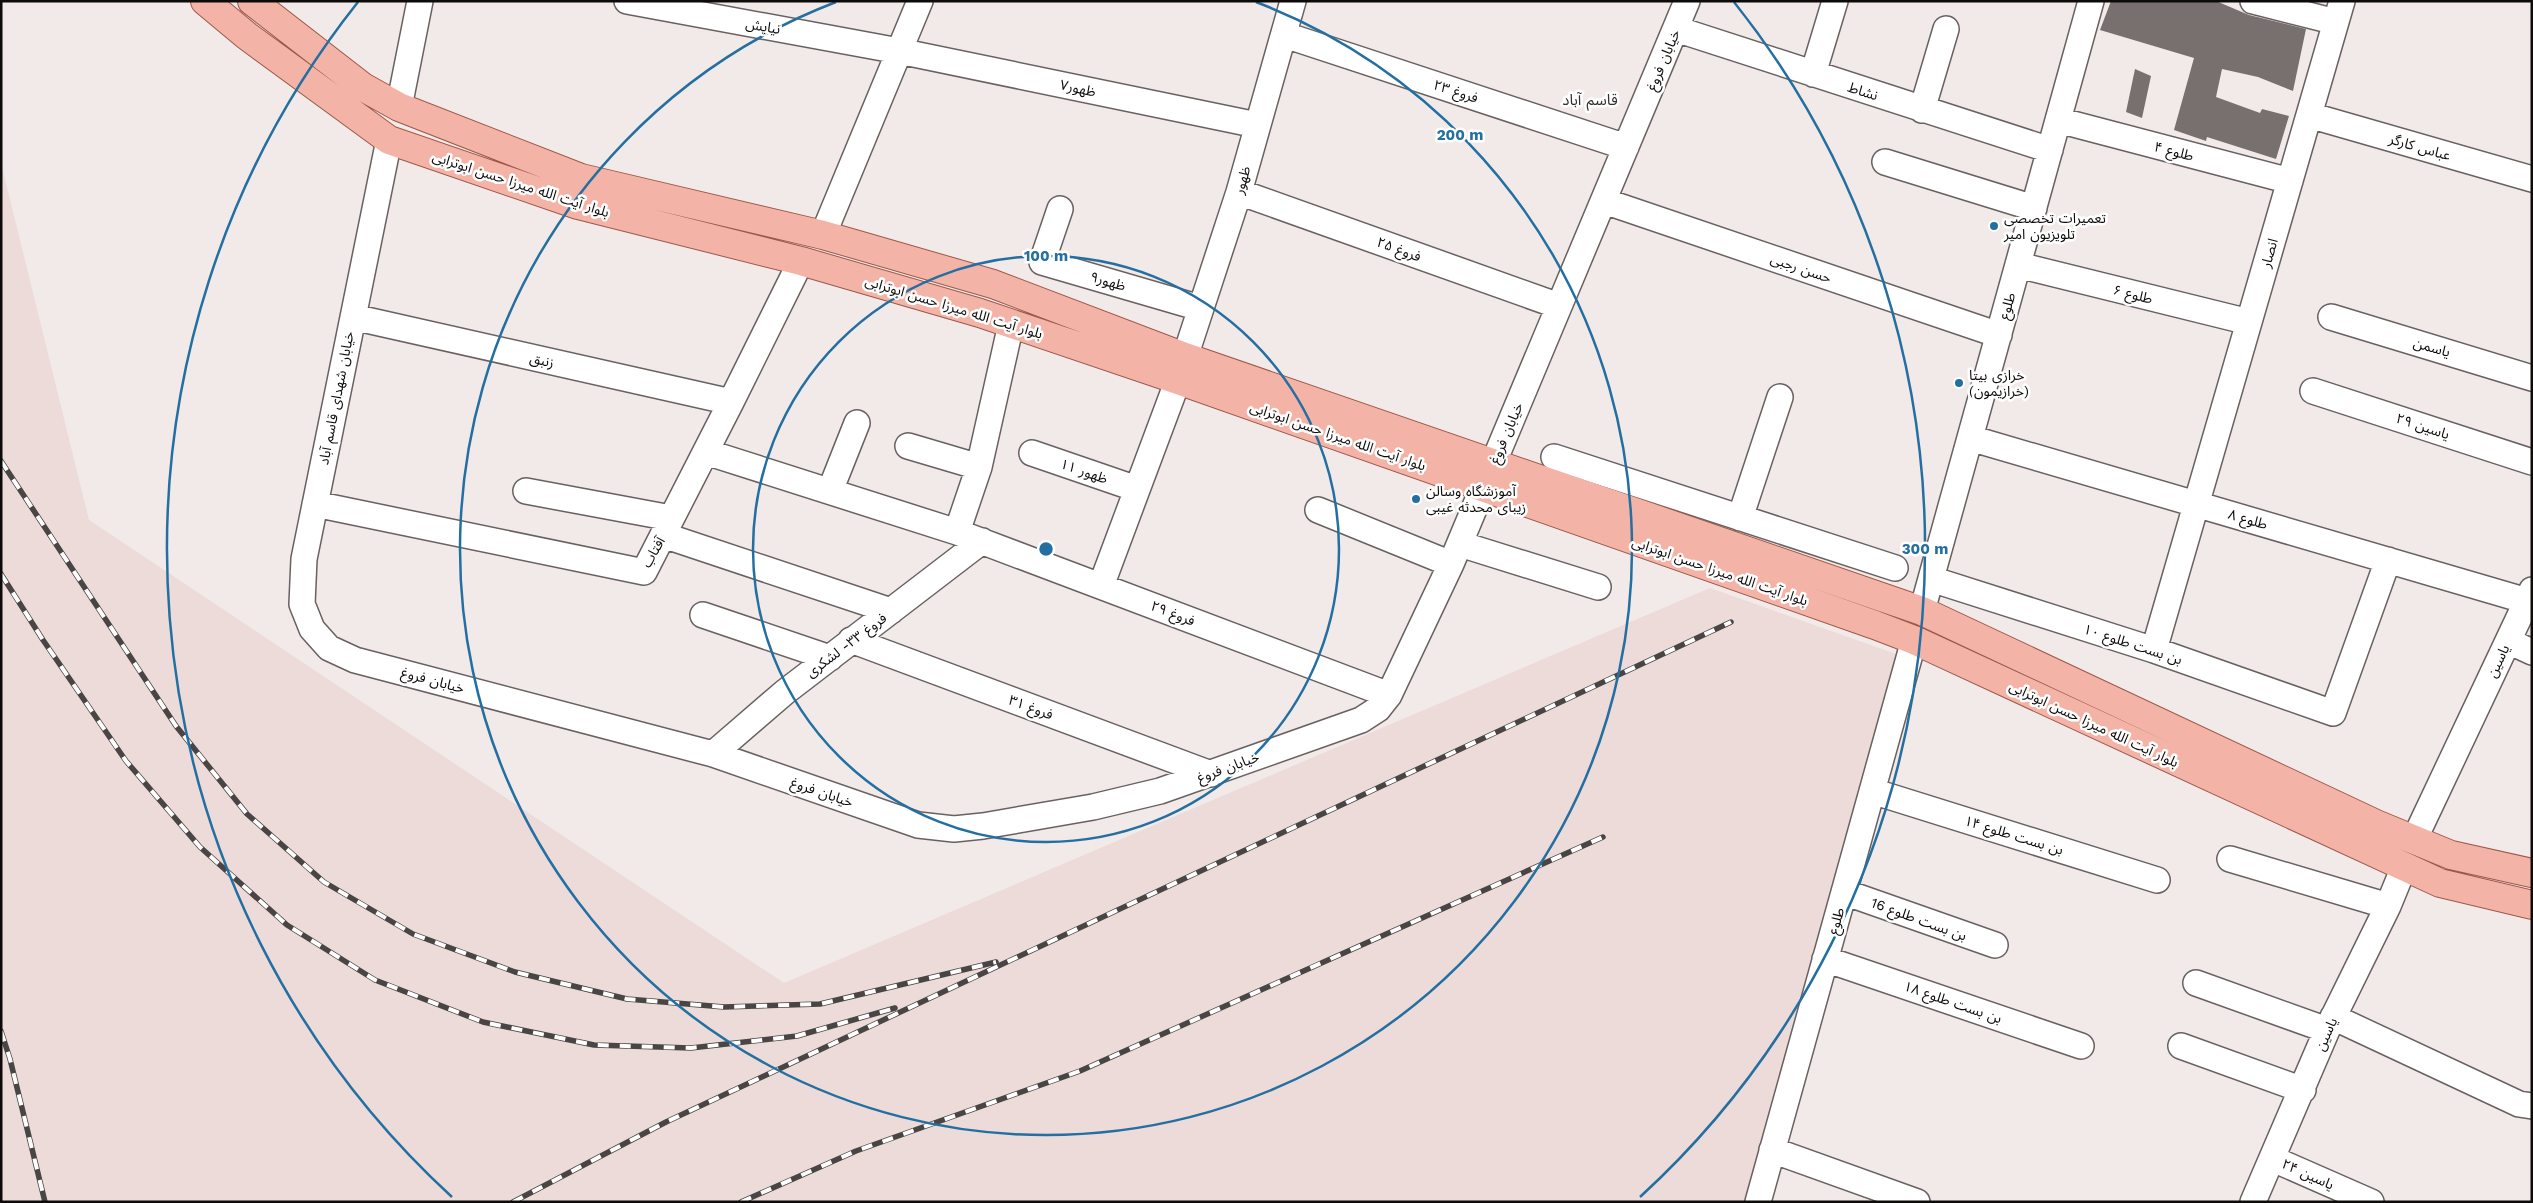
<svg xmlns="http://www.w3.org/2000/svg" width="2533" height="1203" viewBox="0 0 2533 1203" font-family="'Work Sans','Noto Sans Arabic',sans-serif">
<rect width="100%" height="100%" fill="#f2eae8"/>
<path fill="#ecdbd8" d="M1,163L89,520L784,983L1710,588L1896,654L1745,1202H1Z"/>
<path fill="#77706e" d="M2111,1H2216L2249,15L2306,29L2293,91L2258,77L2222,69L2216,97L2260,113L2262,109L2289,116L2276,159L2207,137L2206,141L2174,130L2194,58L2100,30Z
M2135,69L2151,76L2142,118L2126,112Z"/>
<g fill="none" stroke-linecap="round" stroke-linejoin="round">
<defs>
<path id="minor" d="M627,1L899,51L1257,125
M2253,1L2336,22
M1676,29L2050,150
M1285,35L1626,147
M1813,74L1835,1
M399,107L420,1
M1922,110L1946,29
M2309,115L2532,179
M2058,120L2290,181
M389,140L304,559L302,604L312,629L329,648L355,660L713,754L918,825L954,829L983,826L1093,807L1160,791L1361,720L1378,709L1389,695L1451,564L1687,1
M1885,162L2034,208
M1239,192L1559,306
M1604,201L1999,335
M1060,209L1042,262L1200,308
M823,235L920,1
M2018,265L2249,322
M353,317L731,402
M2331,317L2532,378
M1185,357L1239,192L1293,1
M2313,391L2532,462
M1970,438L2527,601
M908,446L979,467
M706,452L957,532L1389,695
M1032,453L1137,489
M1554,457L1895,568
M526,491L671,518
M830,491L857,423
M315,504L644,572L731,402L801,261
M1318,510L1451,564
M1740,518L1780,397
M957,532L979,467L1011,324
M663,535L891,611
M1460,544L1598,587
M1931,579L2154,650L2333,713L2388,560
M1101,586L1178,380
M1922,611L2091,1
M703,615L830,658
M851,640L1211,774
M2508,641L2532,652
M2154,650L2342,1
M713,754L785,692L982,541
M1872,791L2157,880
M2414,840L2532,590
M2230,859L2388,906
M1844,892L1995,945
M1825,959L2081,1046
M2196,983L2327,1030
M2333,1017L2519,1104L2532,1106
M2181,1046L2303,1090
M1772,1150L1917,1202
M2273,1159L2371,1202
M1758,1202L1914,640
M2253,1202L2327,1030L2388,906L2404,867"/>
<path id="major" d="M205,1L247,36L389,140L578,205L801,261L980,313L1178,380L1875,625L1914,640L2440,883L2532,905
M252,1L363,87L399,107L581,178L823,235L993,284L1185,357L1922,611L2376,824L2451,855L2532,873"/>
</defs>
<use href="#minor" stroke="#686160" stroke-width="28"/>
<use href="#major" stroke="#9d584a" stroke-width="30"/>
<use href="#minor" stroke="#fff" stroke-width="25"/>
<use href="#major" stroke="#f3b4a7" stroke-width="28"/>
<defs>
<path id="rail" d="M1,461L176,726L247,814L324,882L413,934L515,972L627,999L724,1007L820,1004L996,962
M1,574L43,640L126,761L200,847L287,925L375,980L483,1022L594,1045L691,1048L797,1036L895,1008
M1,1031L10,1059L45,1202
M513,1202L666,1122L1731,622
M741,1202L856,1151L1080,1071L1603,837"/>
</defs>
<use href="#rail" stroke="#484544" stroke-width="5.5"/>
<use href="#rail" stroke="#fff" stroke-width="4" stroke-dasharray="11" stroke-linecap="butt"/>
</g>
<g fill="none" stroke="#236fa2" stroke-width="2.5">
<circle cx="1046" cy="549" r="293"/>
<path d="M1256 2A586 586 0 1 1 836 2"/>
<path d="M452 1197A879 879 0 0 1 358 2M1734 2A879 879 0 0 1 1640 1197"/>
</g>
<g fill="#236fa2" stroke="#fff" stroke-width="2">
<circle cx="1994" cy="226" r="5"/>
<circle cx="1959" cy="383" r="5"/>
<circle cx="1416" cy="499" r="5"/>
</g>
<g text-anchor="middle" stroke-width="5" stroke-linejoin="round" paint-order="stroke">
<g font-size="14" fill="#0d0b0a" stroke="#fff">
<text transform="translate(763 26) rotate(10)" y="5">نيايش</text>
<text transform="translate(1663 60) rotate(-67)" y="5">خیابان فروغ</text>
<text transform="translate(1078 88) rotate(12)" y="5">ظهور۷</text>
<text transform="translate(1456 91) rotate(18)" y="5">فروغ ۲۳</text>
<text transform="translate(1863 91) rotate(18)" y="5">نشاط</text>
<text transform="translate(2420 147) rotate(16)" y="5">عباس کارگر</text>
<text transform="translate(2174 151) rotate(15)" y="5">طلوع ۴</text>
<text transform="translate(1242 180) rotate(-74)" y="5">ظهور</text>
<text transform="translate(521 184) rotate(18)" y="5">بلوار آیت الله میرزا حسن ابوترابی</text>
<text transform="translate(1399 249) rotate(20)" y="5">فروغ ۲۵</text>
<text transform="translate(2269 253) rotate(-74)" y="5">انصار</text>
<text transform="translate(1801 268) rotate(19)" y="5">حسن رجبی</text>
<text transform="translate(1108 281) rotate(16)" y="5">ظهور۹</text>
<text transform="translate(2133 294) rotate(14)" y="5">طلوع ۶</text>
<text transform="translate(2007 306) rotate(-74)" y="5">طلوع</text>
<text transform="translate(954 307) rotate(17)" y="5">بلوار آیت الله میرزا حسن ابوترابی</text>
<text transform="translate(2432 347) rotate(16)" y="5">یاسمن</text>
<text transform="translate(542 360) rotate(13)" y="5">زنبق</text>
<text transform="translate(336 398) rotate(-79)" y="5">خیابان شهدای قاسم آباد</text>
<text transform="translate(2423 426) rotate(18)" y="5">یاسین ۲۹</text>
<text transform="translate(1506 433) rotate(-67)" y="5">خیابان فروغ</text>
<text transform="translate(1338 436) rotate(19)" y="5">بلوار آیت الله میرزا حسن ابوترابی</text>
<text transform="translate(1084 471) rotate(19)" y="5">ظهور ۱۱</text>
<text transform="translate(2248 519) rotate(16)" y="5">طلوع ۸</text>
<text transform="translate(653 552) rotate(-60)" y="5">آفتاب</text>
<text transform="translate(1720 571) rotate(19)" y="5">بلوار آیت الله میرزا حسن ابوترابی</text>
<text transform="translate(1173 613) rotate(21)" y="5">فروغ ۲۹</text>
<text transform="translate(2133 644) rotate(18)" y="5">بن بست طلوع ۱۰</text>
<text transform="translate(846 645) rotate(-37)" y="5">فروغ ۳۳- لشکری</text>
<text transform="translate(2498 661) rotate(-65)" y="5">یاسین</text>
<text transform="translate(433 680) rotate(15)" y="5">خیابان فروغ</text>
<text transform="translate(1031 707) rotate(20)" y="5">فروغ ۳۱</text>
<text transform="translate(2094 724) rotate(25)" y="5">بلوار آیت الله میرزا حسن ابوترابی</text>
<text transform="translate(1228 767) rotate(-20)" y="5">خیابان فروغ</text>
<text transform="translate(822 792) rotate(19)" y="5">خیابان فروغ</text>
<text transform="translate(2014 835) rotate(17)" y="5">بن بست طلوع ۱۴</text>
<text transform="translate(1919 919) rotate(20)" y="5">بن بست طلوع 16</text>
<text transform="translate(1836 921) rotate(-75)" y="5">طلوع</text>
<text transform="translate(1953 1002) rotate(19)" y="5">بن بست طلوع ۱۸</text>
<text transform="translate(2326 1034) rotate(-66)" y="5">یاسین</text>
<text transform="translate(2308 1174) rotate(24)" y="5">یاسین ۲۴</text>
</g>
<g font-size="14" fill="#0d0b0a" stroke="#fff" text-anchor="start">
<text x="2004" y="223">تعمیرات تخصصی<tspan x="2004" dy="16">تلویزیون امیر</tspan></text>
<text x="1969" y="380">خرازی بیتا<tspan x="1969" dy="16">(خرازیمون)</tspan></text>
<text x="1426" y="496">آموزشگاه وسالن<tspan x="1426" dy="16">زیبای محدثه غیبی</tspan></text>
</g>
<g font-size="15" fill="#332d2c" stroke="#fff">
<text x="1590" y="105">قاسم آباد</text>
</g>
</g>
<circle cx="1046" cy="549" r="8" fill="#236fa2" stroke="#fff" stroke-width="2.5"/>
<g font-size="15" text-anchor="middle" font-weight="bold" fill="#236fa2" stroke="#fff" stroke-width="5" stroke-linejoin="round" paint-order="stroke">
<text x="1460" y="140">200 m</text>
<text x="1046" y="261">100 m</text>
<text x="1925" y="554">300 m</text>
</g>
<rect width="2533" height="1203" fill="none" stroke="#0d0b0a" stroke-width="5"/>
</svg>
